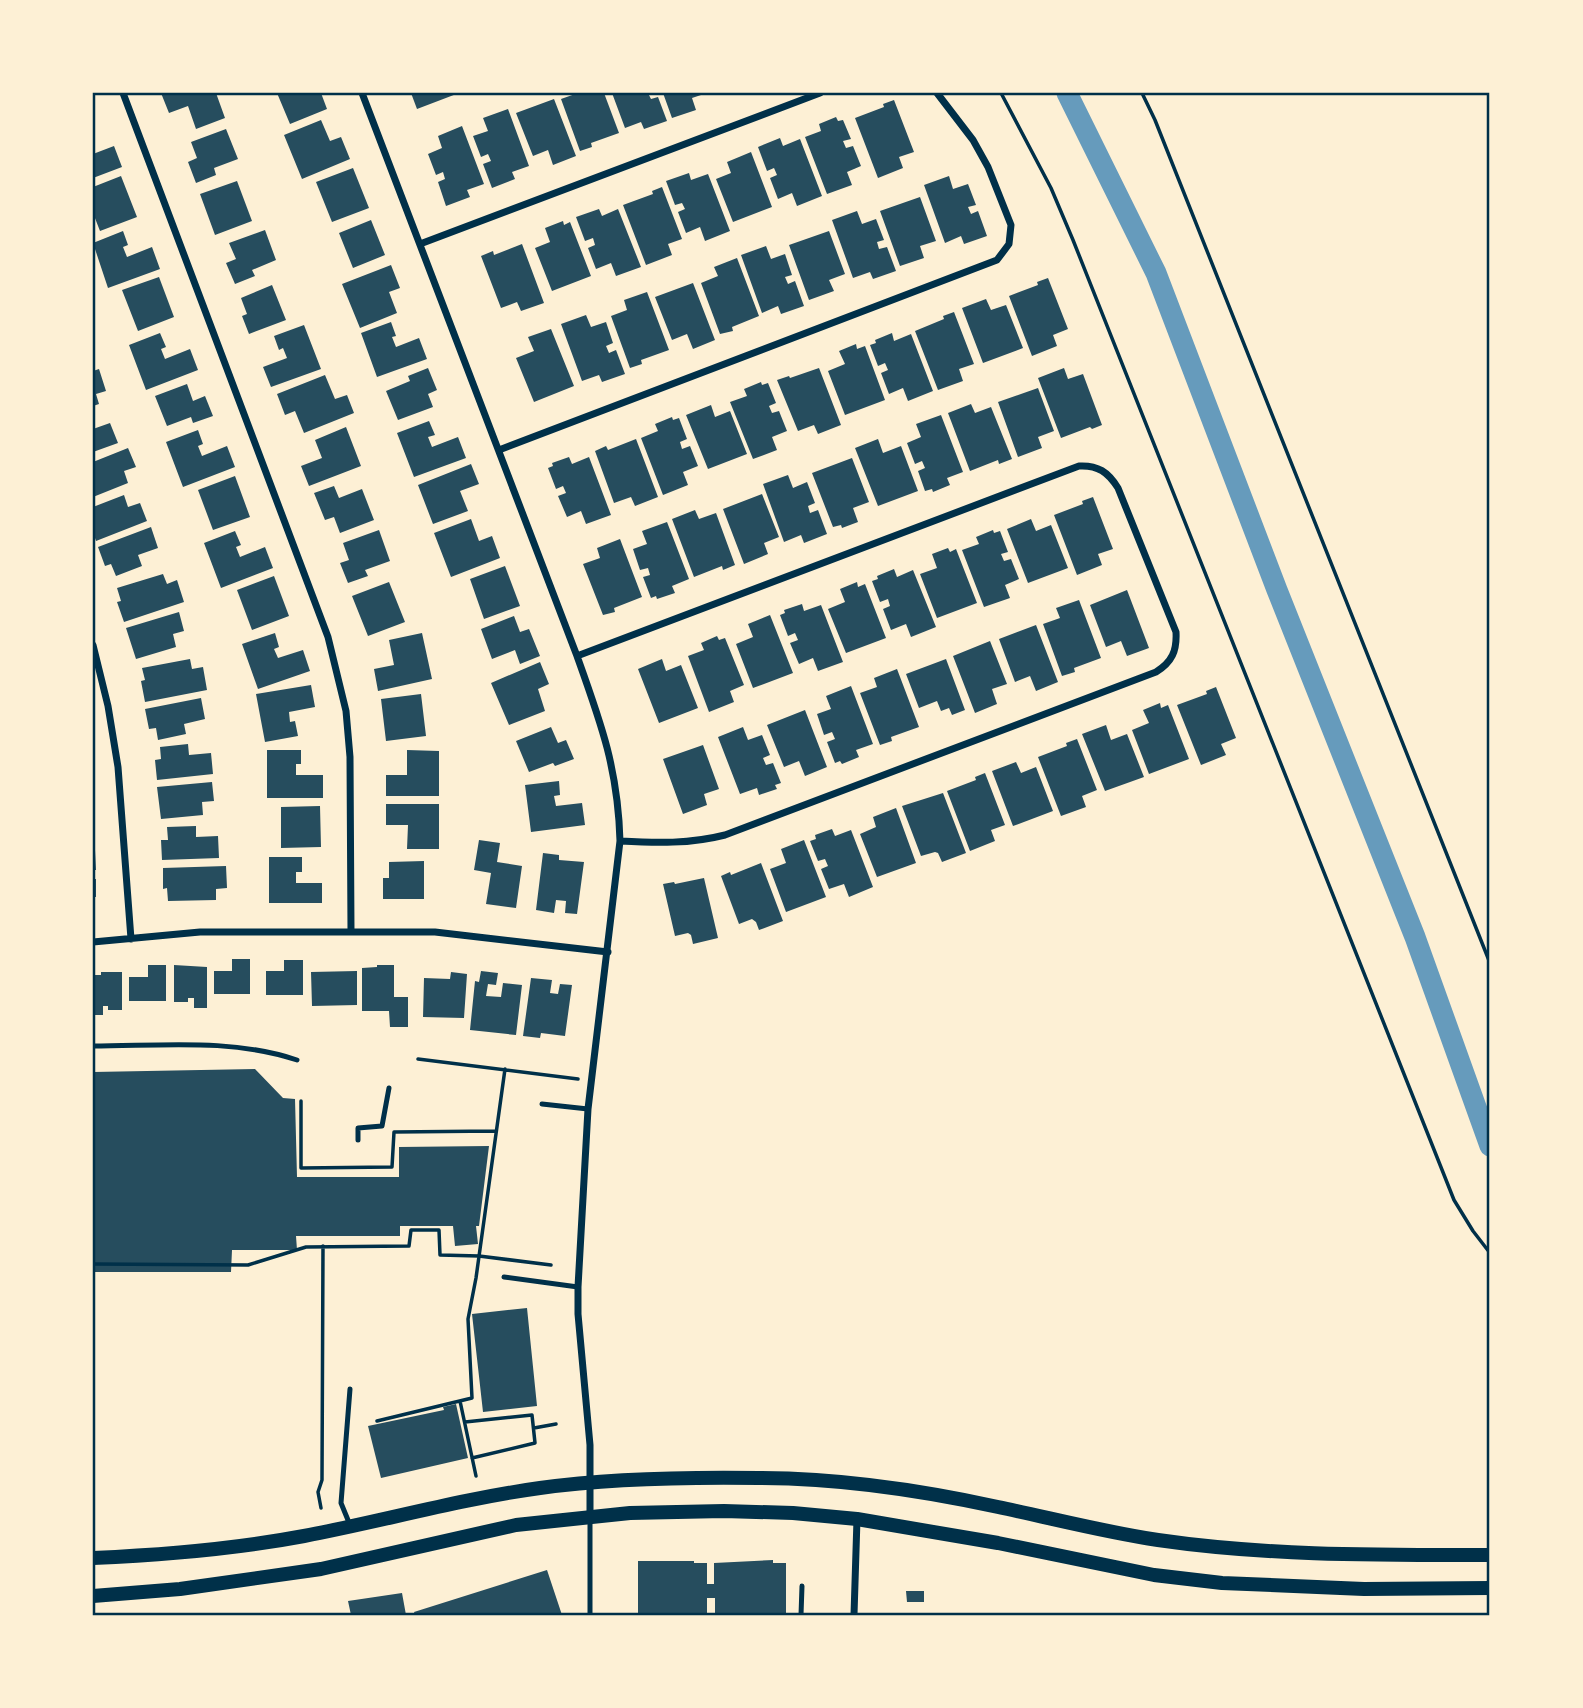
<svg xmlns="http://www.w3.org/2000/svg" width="1583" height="1708" viewBox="0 0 1583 1708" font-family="Mulish,sans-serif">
<rect width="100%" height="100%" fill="#fdf0d5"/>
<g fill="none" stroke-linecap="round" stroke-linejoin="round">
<path stroke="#669bbc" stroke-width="21" d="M1067,93L1156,273L1277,590L1415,937L1490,1146"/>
</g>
<path fill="#264d5e" d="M161,93H216L225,118L196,129L188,106L169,113Z
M277,93H321L327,109L290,124Z
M411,93H459L417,109Z
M578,93H604L619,133L591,143L592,147L580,151L561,99Z
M612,93H648L651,99L658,97L667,121L644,129L641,122L625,128Z
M663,93H707L692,98L696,110L672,118Z
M554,99L576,156L553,165L548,150L533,156L516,113Z
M894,100L914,152L899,157L903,168L878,178L855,118L884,107L883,104Z
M508,109L529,166L512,172L515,179L492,188L483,164L491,161L488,154L481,157L473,136L488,131L483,118Z
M836,117L838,121L843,120L851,139L843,141L846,148L853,146L861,166L847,172L852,185L827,194L805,137L821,131L819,124Z
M321,120L330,141L341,137L350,159L302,179L284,135Z
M462,126L484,184L467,190L470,197L446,206L438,182L445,179L443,172L436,175L428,154L442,148L438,136Z
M226,129L238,159L214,168L216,175L196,183L188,162L197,158L191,142Z
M780,138L783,146L800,139L822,196L797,206L792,193L778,199L770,178L777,175L774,168L767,171L758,147Z
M114,146L122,167L93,178V154Z
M751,152L772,207L733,222L716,179L731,173L727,162Z
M353,168L369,208L332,222L316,182Z
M689,173L691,180L708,174L730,231L705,241L700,227L686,233L678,212L685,209L682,203L675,205L666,181Z
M121,176L137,217L100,231L93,213V187Z
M949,176L953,189L968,184L976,205L968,207L971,214L978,211L987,236L964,244L961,236L945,243L924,185Z
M237,181L252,221L215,235L200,194Z
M662,187L682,239L668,244L672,255L646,265L623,205L653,194L652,191Z
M920,197L936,241L920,246L924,258L900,266L880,211Z
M599,209L602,216L618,209L641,267L616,276L611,263L596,269L588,248L595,245L593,238L585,241L576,217Z
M857,211L862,224L876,219L884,240L877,242L879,249L887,247L896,271L873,279L870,272L853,278L832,220Z
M371,220L385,255L353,268L339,233Z
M563,221L564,225L570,222L591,276L552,291L535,248L550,242L545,228Z
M265,230L276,260L252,270L255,276L235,284L226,263L236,259L229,243Z
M123,231L128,245L123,247L127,257L152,247L160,269L108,288L93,243Z
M829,231L845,274L829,280L834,291L809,300L789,245Z
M522,244L544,303L521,311L517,302L501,308L481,256L493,251L494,255Z
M766,246L771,259L785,254L792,275L785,277L788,284L795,281L804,306L781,314L778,306L762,313L741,255Z
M737,258L759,316L732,327L733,331L720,334L701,283L718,276L714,267Z
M391,265L400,288L389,292L397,313L360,328L342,284Z
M159,277L174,317L138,331L122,290Z
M1048,278L1068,329L1053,335L1057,346L1032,356L1009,296L1038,285L1037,282Z
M693,283L715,340L693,349L687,334L672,340L655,297Z
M272,285L286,320L249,334L242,316L247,314L241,298Z
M647,292L669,350L641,360L642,364L630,368L611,316L627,310L624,300Z
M986,299L991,310L1006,305L1023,348L983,363L962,308Z
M954,312L974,364L959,369L963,381L938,390L915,331L944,319L943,316Z
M586,315L591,327L606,322L613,343L606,346L609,353L616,350L625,374L602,382L599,375L582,381L561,324Z
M391,322L396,336L392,337L396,347L419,338L427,359L377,377L361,333Z
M304,325L321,369L271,387L263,367L287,358L283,348L279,350L274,336Z
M551,329L574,386L534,402L516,358L534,351L528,337Z
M160,333L166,347L161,349L165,359L190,349L198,370L146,390L129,345Z
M892,333L894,341L911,334L933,391L908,401L903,388L889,394L881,373L888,370L885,363L878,366L870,345L876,343L875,340Z
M856,344L857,349L865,346L885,400L845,415L828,371L845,364L839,351Z
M428,368L437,390L428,394L433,407L398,420L386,391L410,381L408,376Z
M819,368L841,425L818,434L814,425L798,431L777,380L789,376L790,378Z
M1064,368L1068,379L1083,374L1102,425L1092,429L1090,427L1061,438L1038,378Z
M99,369L106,391L96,394L99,404L93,406V371Z
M325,375L335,399L347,395L354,413L304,433L295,411L285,415L277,394Z
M761,382L762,385L768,383L776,403L769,406L772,413L779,411L787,431L772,437L777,450L753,459L730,402L747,396L744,389Z
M187,384L193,401L205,396L213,416L193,423L191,417L167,426L155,396Z
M1038,388L1054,431L1038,437L1042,448L1018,457L998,402Z
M971,404L975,413L991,407L1012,459L999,464L998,460L970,471L948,413Z
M711,405L715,417L730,411L747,454L708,469L686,415Z
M941,415L963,472L947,478L950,485L933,492L932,489L925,491L918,471L925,468L922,461L915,464L907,443L921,437L916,424Z
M672,417L673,420L679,418L687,439L680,442L682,449L690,446L698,466L683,472L688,485L663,495L641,438L658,431L655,424Z
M429,421L435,435L428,437L432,447L458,437L466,458L414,477L397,433Z
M110,423L118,443L93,452V429Z
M346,427L361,466L309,486L301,466L322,458L315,440Z
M198,430L203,444L198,446L202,456L227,446L235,467L183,487L166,442Z
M636,439L658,497L635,506L631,497L614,503L595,451L606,446L608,450Z
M878,439L883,453L901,446L918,491L878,506L855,448Z
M128,448L136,467L124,471L128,483L93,497V462Z
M569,457L572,464L589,457L611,515L586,524L581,511L567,517L558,496L566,493L563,486L556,489L548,468L553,466L552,463Z
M852,458L869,502L853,508L858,522L842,528L841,525L833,527L812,473Z
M471,464L479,484L460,491L468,511L433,524L418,485Z
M788,475L793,488L807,482L815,503L808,506L810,513L818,510L827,534L804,543L801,535L784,542L763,484Z
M235,476L250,517L213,530L198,490Z
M334,486L339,498L362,489L374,520L340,533L334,517L325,520L314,493Z
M762,494L779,537L764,543L768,554L744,564L723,509Z
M124,495L128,507L140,503L147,521L96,541L93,532V507Z
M1093,497L1113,549L1098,554L1102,565L1077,575L1054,515L1083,504L1082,501Z
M695,510L699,519L716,513L735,565L723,570L722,566L694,577L672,519Z
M471,519L479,541L492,536L500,558L451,577L434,533Z
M1031,519L1036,531L1051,525L1068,568L1028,583L1007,529Z
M667,522L689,579L672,586L675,593L657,599L656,596L651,598L643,577L650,575L648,568L640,570L633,549L647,544L642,531Z
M151,527L158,548L138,555L142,566L116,576L111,564L105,566L98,547Z
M379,530L390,561L365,570L368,576L348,583L340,563L349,560L343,543Z
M993,530L994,533L1000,531L1008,552L1001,554L1004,561L1011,559L1019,579L1005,585L1010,598L984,607L962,550L979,544L976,537Z
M235,531L241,545L236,547L240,557L265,547L273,568L221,588L204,543Z
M620,539L642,597L614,608L615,612L603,615L583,564L600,558L597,548Z
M948,548L950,552L956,549L977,603L937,618L920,574L937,568L932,554Z
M505,566L520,606L484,619L470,579Z
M894,569L897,577L913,570L936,627L911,637L906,624L891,630L883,609L890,606L888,599L880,602L872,581L878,579L877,576Z
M163,574L167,584L177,580L184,602L124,622L117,602L121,601L117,588Z
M274,576L289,616L252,630L237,590Z
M389,582L405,622L368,636L352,596Z
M857,582L858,587L865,584L886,638L846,653L828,609L845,602L840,589Z
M1127,590L1149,648L1127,656L1121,641L1106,647L1090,605Z
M1079,600L1101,658L1074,668L1075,672L1062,676L1043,624L1060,618L1056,608Z
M802,604L804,611L821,605L843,662L818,671L813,658L799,664L790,643L798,640L795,633L788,636L780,615L785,613L784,610Z
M179,612L184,631L173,634L176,647L136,659L126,628Z
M770,615L793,673L753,688L736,644L753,637L748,624Z
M514,616L520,632L529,629L540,656L520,664L515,650L492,659L481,629Z
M1036,625L1058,682L1036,691L1030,676L1015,682L999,639Z
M275,633L279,647L274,649L278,658L303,650L310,671L258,689L242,644Z
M422,633L432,679L378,691L374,669L394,665L389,640Z
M717,636L719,640L725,638L744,685L730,691L734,702L709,712L688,656L704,650L701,643Z
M990,641L1007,684L992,689L997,704L975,713L953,656Z
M190,659L192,669L203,667L207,690L145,702L141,681L145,680L142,668Z
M662,659L666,671L681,665L698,708L659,723L638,669Z
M946,659L965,710L952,715L949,708L941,711L937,701L919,708L906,674Z
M540,662L549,684L538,689L545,711L509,725L491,683Z
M897,669L919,727L891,737L892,741L880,745L860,693L877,687L874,678Z
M311,685L315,707L289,712L290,722L295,721L298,736L265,742L256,694Z
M851,686L873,744L856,750L859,757L842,764L840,761L835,763L827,742L835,739L832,732L824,735L817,714L831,709L826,696Z
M1216,687L1236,738L1221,744L1226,755L1201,765L1177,705L1207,694L1206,691Z
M421,694L426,736L386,741L381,699Z
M201,698L205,719L184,724L186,734L158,740L156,728L149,729L145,709Z
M1160,703L1161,708L1168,705L1189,759L1149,774L1132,730L1149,723L1143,710Z
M805,710L827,767L805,776L799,761L784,767L767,725Z
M1106,725L1111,740L1127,734L1144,777L1105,791L1082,734Z
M551,727L558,743L566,740L574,759L555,766L553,763L529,772L516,741Z
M743,727L748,740L762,735L770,755L763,758L766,765L773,763L781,783L775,785L777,789L759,795L757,788L740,794L718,737Z
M1077,739L1097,790L1082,796L1086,807L1061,816L1038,757L1067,746L1066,743Z
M188,744L189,755L211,753L213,774L157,780L155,760L161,759L160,747Z
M703,745L719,789L704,794L707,805L683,814L663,759Z
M267,750H301V764H296V775H323V798H267Z
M407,750L439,751V796H386V775H407Z
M1016,762L1021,773L1036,767L1053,811L1013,826L992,771Z
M985,773L1005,825L991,830L995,841L970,851L947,791L976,780L975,777Z
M559,781L560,795L554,796L556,806L582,803L585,825L531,832L525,785Z
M212,782L214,801L202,802L203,815L161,819L157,787Z
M943,793L966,853L942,862L938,853L935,852L921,856L902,806Z
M386,804H439V849H407L408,825H386Z
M320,806L321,847L281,848V807Z
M896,808L916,863L877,877L860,834L876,827L873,817Z
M196,826V837L218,836L219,858L162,860L161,840H168L167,827Z
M832,829L835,836L851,830L873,887L849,897L844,884L829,889L821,869L828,866L825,859L818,861L810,841L816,839L815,835Z
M479,840L500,843L497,862L522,866L516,908L486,904L491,873L474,870Z
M804,840L826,897L786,912L770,869L786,863L781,849Z
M93,850H95L96,870H93Z
M543,853L559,855V860L584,862L577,914L565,913L566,901L556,900L554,913L536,910Z
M269,857H302V872H296V883H322V903H269Z
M424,861V899H383V878H389V862Z
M761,863L783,921L759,930L756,922L752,919L739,924L721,876L730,872L731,875Z
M226,866L227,888L216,889V900L168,901L167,888L163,889V868Z
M704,878L718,938L693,944L691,935L688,933L675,936L663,884L674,882L675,884Z
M93,879H96V897H93Z
M232,959H250V994H214V971H232Z
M284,960H303V995H266V971H284Z
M148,965H166V1001H129V977H148Z
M174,965L207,967V1008H194V998H188V1002H174Z
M377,965H394V997H408V1027H390L389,1011H362V968L377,967Z
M357,971V1005L312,1006L311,972Z
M481,971L498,973L496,985L488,984L486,996L501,997L503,983L522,985L516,1035L470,1030L475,981L479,982Z
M101,972H122V1010H108V1006H103V1015H93V975H101Z
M451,972L467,974L464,1018L423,1017L424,978L450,979Z
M531,978L552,980L550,993L558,994L560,984L572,985L565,1036L541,1033L540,1038L523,1036Z
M255,1069L283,1098L295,1099L297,1177H399V1147L489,1146L479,1226H476L478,1244L455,1246L453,1226H400V1236H296L297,1250H232L231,1272H93V1072Z
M527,1308L537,1406L483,1412L472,1314Z
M456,1404L468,1458L381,1478L368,1426L444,1410L443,1407Z
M773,1560V1563H786V1615H715V1598H707V1615H638V1561H694V1563H707V1584H714V1563Z
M547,1570L562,1615H415L414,1612Z
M906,1591H924V1602H907Z
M402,1593L406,1615H351L348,1601Z"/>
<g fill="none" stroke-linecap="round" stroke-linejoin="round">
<path stroke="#003049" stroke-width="3.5" d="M1001,93L1051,188L1073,240L1454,1200L1473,1231L1490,1253
M1142,93L1155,120L1490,963
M418,1059L578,1079
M301,1101V1168L392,1167L394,1132L496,1131
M93,1264L248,1265L306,1247L409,1246L411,1230H439L440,1255L479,1256L551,1265
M460,1401L476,1476
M377,1421L472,1398L468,1319L476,1278L505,1069
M465,1422L532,1415L535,1443L472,1458
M534,1428L556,1424
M321,1508L318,1492L322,1480L323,1246"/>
<path stroke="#003049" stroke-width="5" d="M93,1046C160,1046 232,1038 297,1060
M542,1104L588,1109
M358,1140V1128L382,1126L389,1088
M504,1277L578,1287
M350,1389L341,1503L350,1525
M590,1518V1615
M801,1615L802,1586"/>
<path stroke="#003049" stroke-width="7" d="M123,93L328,637L346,711L350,757L351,931
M362,93L577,656C601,723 618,769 620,841L588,1109L578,1287V1314L590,1445V1517
M420,244L820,93
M499,450L997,260L1009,244L1011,225L988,167L973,140L937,93
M93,645L108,706L118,767L131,939
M577,656L1079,466C1098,465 1108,472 1118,488L1176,632C1177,651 1172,662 1156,672L725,835C690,844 656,843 620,841
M93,942L200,932H435L608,952
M854,1615L857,1519"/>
<path stroke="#003049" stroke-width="14" d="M93,1558C163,1555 235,1549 304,1536C383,1521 460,1499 540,1488C612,1478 687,1477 759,1478C840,1478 920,1490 998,1507C1051,1518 1104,1532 1158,1540C1268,1556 1379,1555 1490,1555
M93,1596L180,1589L321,1569L516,1525L630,1513L724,1511L793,1513L857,1519L998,1543L1154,1575L1222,1583L1364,1589L1490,1588"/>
</g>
<rect width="1583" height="1708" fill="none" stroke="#fdf0d5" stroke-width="189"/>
<rect x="94" y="94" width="1394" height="1520" fill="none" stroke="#003049" stroke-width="2.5"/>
</svg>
